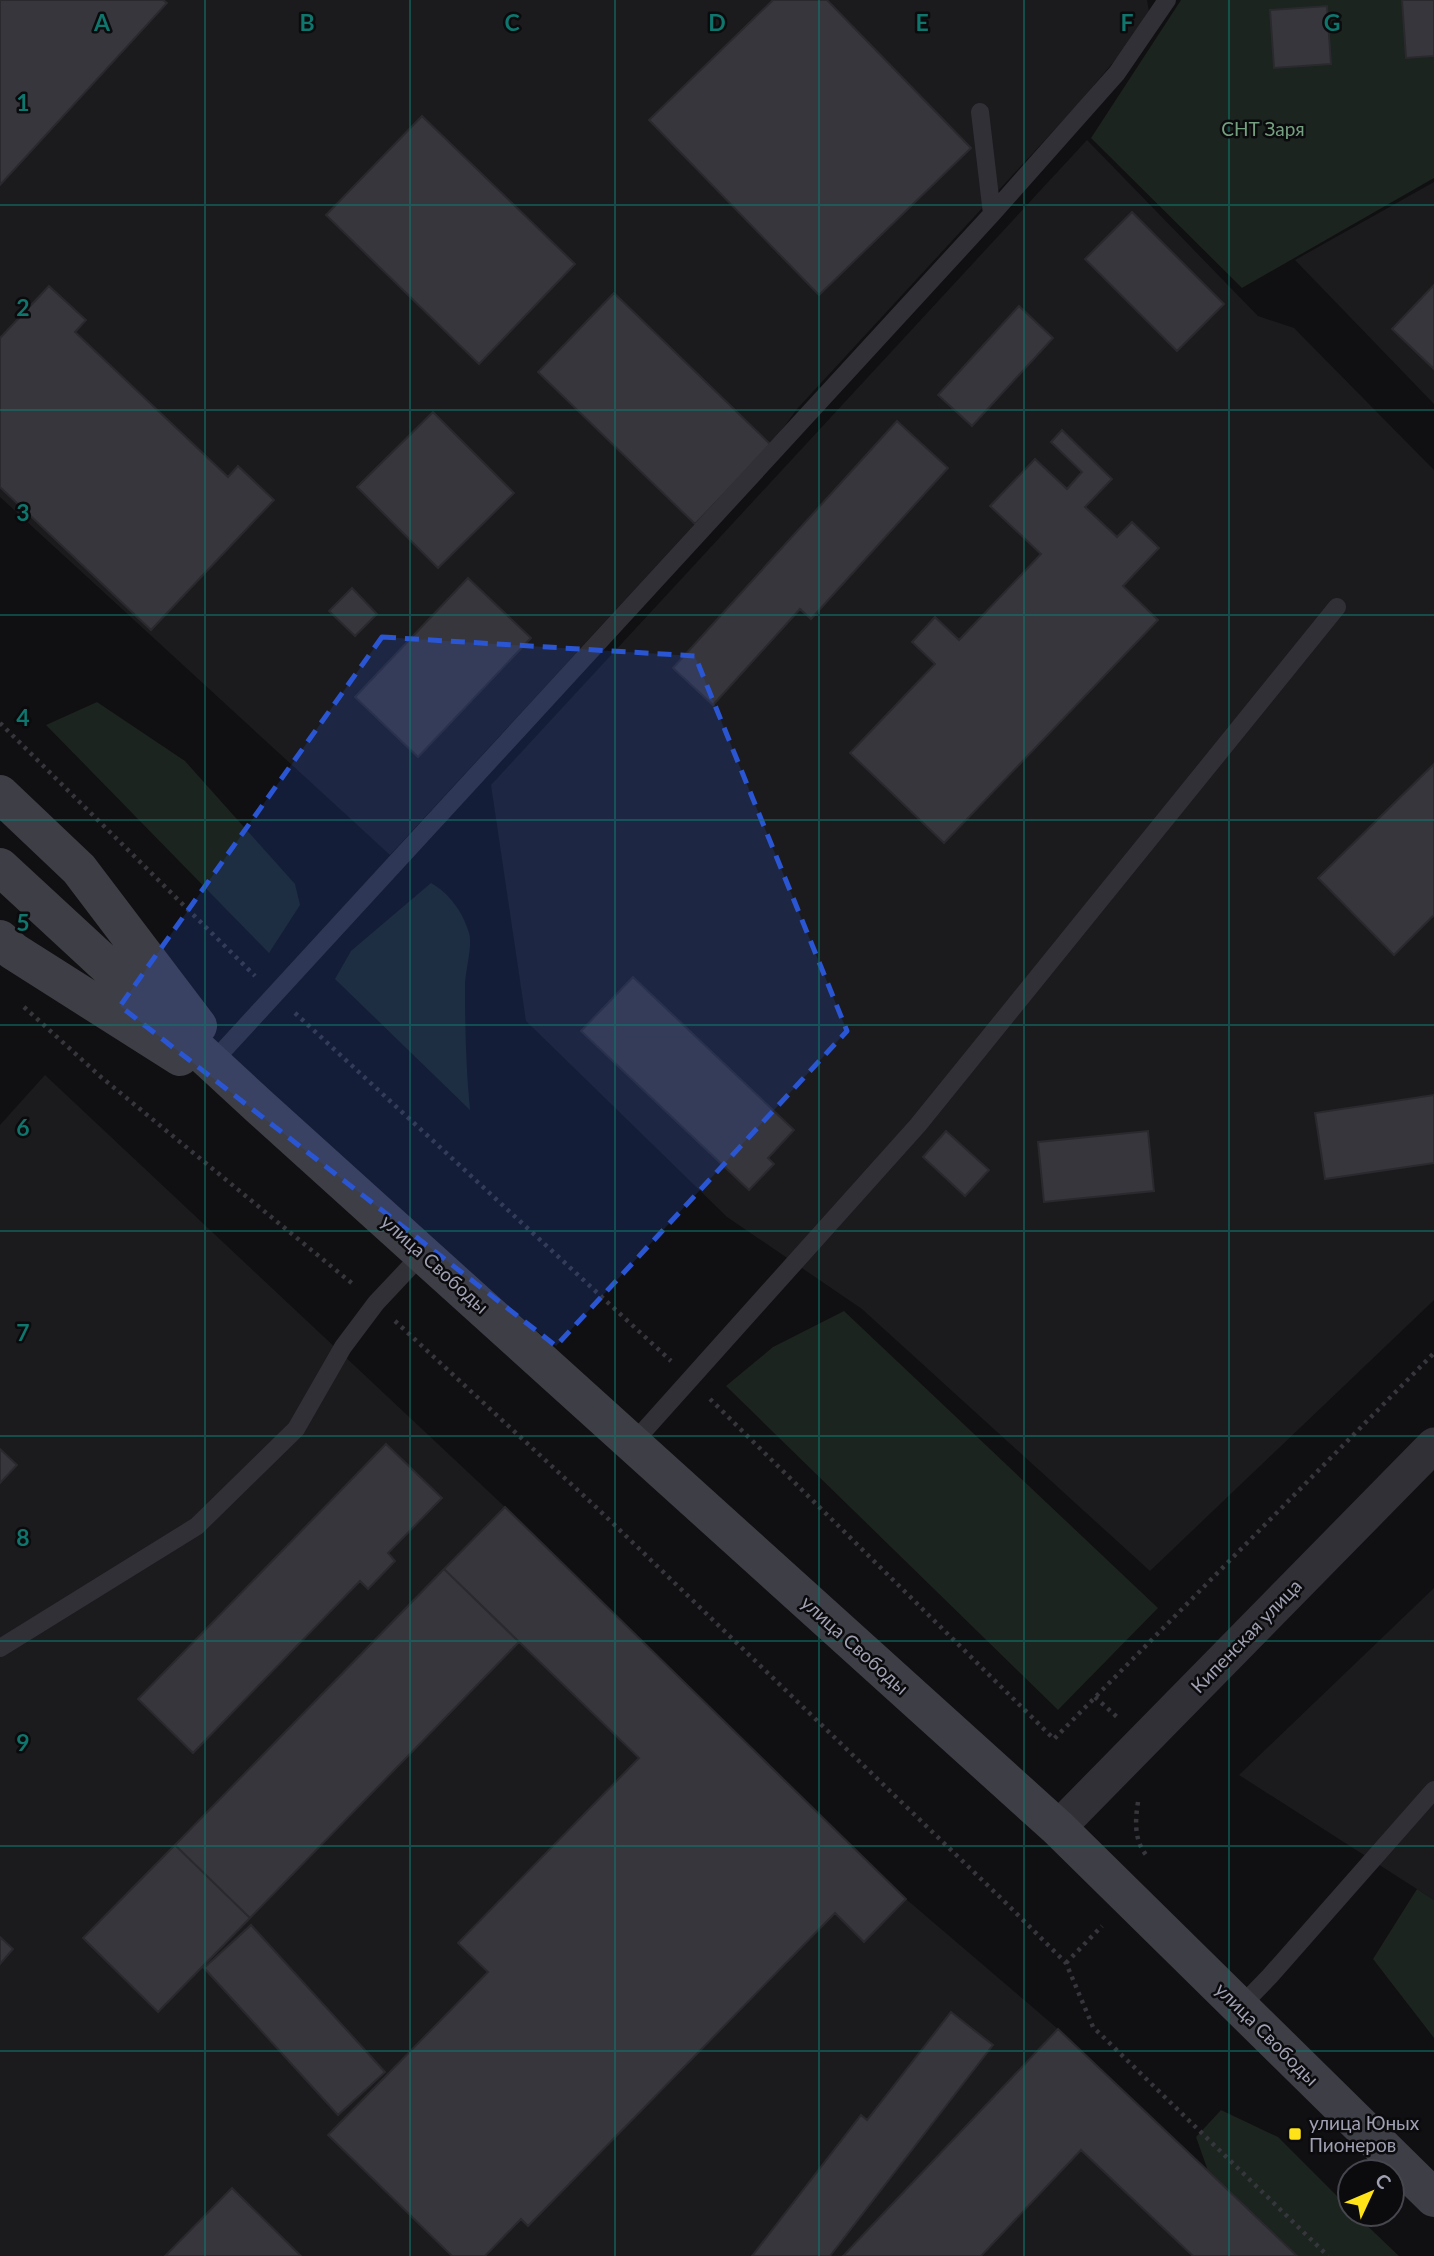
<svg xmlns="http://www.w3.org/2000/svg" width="1434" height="2256" viewBox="0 0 1434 2256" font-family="Lato,sans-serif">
<rect width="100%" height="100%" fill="#100f11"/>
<path fill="#1b1b1e" d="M0,0H1147L1150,18L1080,102L797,409L771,445L695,524L390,855L0,497Z
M1087,140L1258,316L1294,328L1434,470V1300L1150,1571L862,1309L727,1217L526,1021L491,785Z
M1434,182V404L1295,260Z
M45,1075L505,1507L906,1899L1058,2029L1297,2256H0V1125Z
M1434,1588V1900L1239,1775Z"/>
<path fill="#1b241e" d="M1181,0H1434V178L1242,288L1091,138Z
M97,702L185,761L295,884L300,905L269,953L46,725Z
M431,883C449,893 463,912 469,933C473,946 465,971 465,986C465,1028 466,1069 470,1110L335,979L351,951Z
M844,1311L1158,1608L1058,1710L726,1386L773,1347Z
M1417,1889L1434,1900V2038L1373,1959Z
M1221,2110L1278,2137L1350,2209V2214H1355L1399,2256H1297L1208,2171L1196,2137Z"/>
<path fill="#37363c" stroke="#2a292d" stroke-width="2" d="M0,0H163L167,3L0,185Z
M773,0H827L971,148L819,295L649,120Z
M1402,0H1434V56L1406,58Z
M1327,6L1331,64L1274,68L1270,10Z
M422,116L575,264L479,364L326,215Z
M1132,212L1224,304L1177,351L1085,259Z
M1434,285V369L1392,329Z
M49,286L86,320L75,332L228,477L238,466L274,500L151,630L0,487V338Z
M614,293L771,445L695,524L538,372Z
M1019,306L1053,338L972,426L938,395Z
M433,412L514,493L438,568L357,487Z
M897,421L948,468L811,619L800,609L713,705L673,668Z
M1062,430L1112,479L1085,507L1117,537L1132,522L1159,548L1123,586L1158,620L944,843L850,753L935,664L912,642L935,617L959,640L1041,554L990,506L1035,459L1067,489L1082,472L1051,442Z
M468,578L531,638L418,757L355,697Z
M352,588L377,614L355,636L329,611Z
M1434,764V915L1394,955L1318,878Z
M633,977L794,1130L768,1158L774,1164L749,1190L581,1031Z
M1434,1095V1163L1325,1179L1315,1113Z
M946,1131L989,1170L965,1196L923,1157Z
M1148,1131L1154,1191L1044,1202L1038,1142Z
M386,1444L442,1498L388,1553L395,1561L368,1589L360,1581L193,1753L138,1699Z
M0,1449L17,1465L0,1483Z
M505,1507L906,1899L864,1942L835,1913L528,2226L521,2219L485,2256H452L328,2135L488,1972L458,1943L639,1758L444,1569Z
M444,1569L519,1642L250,1918L175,1845Z
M175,1845L250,1918L158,2012L83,1938Z
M251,1925L385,2072L338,2115L204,1968Z
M0,1937L13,1949L0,1964Z
M951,2012L993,2045L830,2256H752L861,2115L867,2120Z
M1058,2029L1208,2171L1297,2256H1193L1081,2150L981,2256H843Z
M232,2188L301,2256H165Z"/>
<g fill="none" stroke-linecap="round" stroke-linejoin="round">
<path stroke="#36363d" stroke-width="4.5" stroke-dasharray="3.5 5" stroke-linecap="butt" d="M0,723L255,976
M24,1007L101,1077L354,1285
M295,1013L671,1361
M395,1321L597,1508L1008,1905L1066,1963L1093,2027L1328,2256
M710,1399L1054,1739L1434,1353
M1095,1697L1117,1717
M1138,1802C1135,1821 1134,1841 1147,1856
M1066,1963L1102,1926"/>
<path stroke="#303036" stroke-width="18" d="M980,112L992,214
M220,1054L992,214L1117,73L1167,0
M633,1443L918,1125L1337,607
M0,1648L197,1526L296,1429L343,1347L376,1303L423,1253
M1240,2007L1270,1976L1434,1790"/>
<path stroke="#303036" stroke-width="35" d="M1058,1828L1434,1445"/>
<path stroke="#3e3e46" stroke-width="38" d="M0,794L79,869L198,1026
M0,867L261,1108L1058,1828L1434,2198
M0,939L13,951L180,1057"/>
</g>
<path fill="#2a56d4" fill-opacity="0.2" stroke="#2a56d4" stroke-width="5" stroke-dasharray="14 9" stroke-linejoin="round" d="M382,637L695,656L847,1031L556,1346L120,1006Z"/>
<path fill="none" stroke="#0f766e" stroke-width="2" stroke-opacity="0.55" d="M205,0V2256M410,0V2256M615,0V2256M819,0V2256M1024,0V2256M1229,0V2256M0,205H1434M0,410H1434M0,615H1434M0,820H1434M0,1025H1434M0,1231H1434M0,1436H1434M0,1641H1434M0,1846H1434M0,2051H1434"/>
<rect fill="#ffe319" stroke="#0b0a0c" stroke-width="2.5" x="1288" y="2127" width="14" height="14" rx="3.5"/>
<g text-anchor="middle" stroke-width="5" stroke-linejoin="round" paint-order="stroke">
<g font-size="19" fill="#74a080" stroke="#0b0a0c">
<text x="1263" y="136">СНТ Заря</text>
</g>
<g font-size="19" fill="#9fa1b3" stroke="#0b0a0c">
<text transform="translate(435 1264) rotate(42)" y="7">улица Свободы</text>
<text transform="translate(1246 1636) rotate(-46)" y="7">Кипенская улица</text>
<text transform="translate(855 1645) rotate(42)" y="7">улица Свободы</text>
<text transform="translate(1267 2034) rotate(45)" y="7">улица Свободы</text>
</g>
<g font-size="19" fill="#9fa1b3" stroke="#0b0a0c" text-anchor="start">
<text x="1309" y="2130">улица Юных<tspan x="1309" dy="22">Пионеров</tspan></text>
</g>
</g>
<g font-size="23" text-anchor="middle" font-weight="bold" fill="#0f766e" stroke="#0b0a0c" stroke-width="5" stroke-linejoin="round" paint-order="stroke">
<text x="102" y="31">A</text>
<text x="307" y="31">B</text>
<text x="512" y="31">C</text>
<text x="717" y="31">D</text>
<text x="922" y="31">E</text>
<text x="1127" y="31">F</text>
<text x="1332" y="31">G</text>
<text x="23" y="111">1</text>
<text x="23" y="316">2</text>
<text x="23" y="521">3</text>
<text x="23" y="726">4</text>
<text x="23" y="931">5</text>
<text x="23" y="1136">6</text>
<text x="23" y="1341">7</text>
<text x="23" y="1546">8</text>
<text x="23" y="1751">9</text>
</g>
<g transform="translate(1371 2193) rotate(46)"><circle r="33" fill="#0b0a0c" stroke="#46464f" stroke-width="2"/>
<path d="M0-5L12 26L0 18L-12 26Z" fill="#ffe319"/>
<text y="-10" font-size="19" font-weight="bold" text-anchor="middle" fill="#9fa1b3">С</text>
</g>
</svg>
